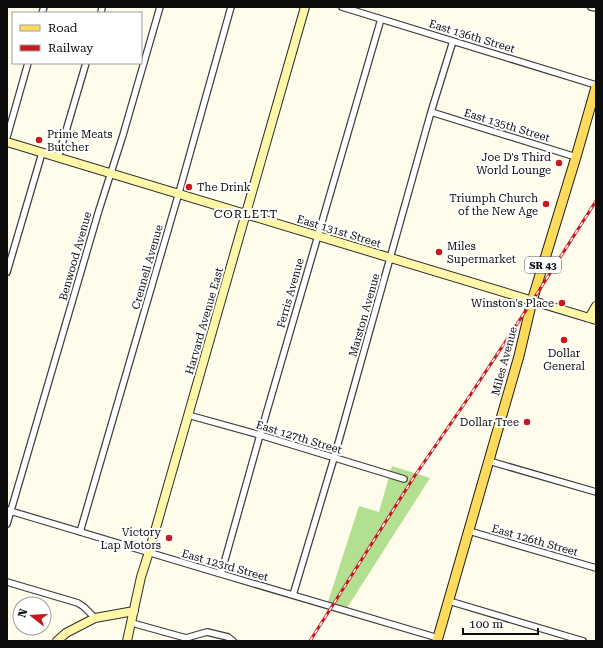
<svg xmlns="http://www.w3.org/2000/svg" width="603" height="648" viewBox="0 0 603 648" font-family="'Roboto Serif',serif">
<rect width="100%" height="100%" fill="#fffcec"/>
<path fill="#b2df90" d="M392,466L430,478L345,611L327,605L359,506L379,512Z"/>
<g fill="none" stroke-linecap="round" stroke-linejoin="round">
<defs>
<path id="street" d="M342,7L596,85
M591,7L596,8
M42,13L44,7
M101,13L102,7
M431,112L576,157
M7,137L28,63
M58,158L86,63
M7,272L42,153
M188,415L260,435L404,479
M489,461L596,492
M7,510L221,574L438,638
M7,524L99,210L123,135L160,7
M469,531L596,568
M80,532L180,189L231,7
M221,574L260,435L381,19
M7,582L78,603L84,607L95,618
M293,595L334,458L431,112L453,41
M449,601L583,641
M132,623L186,638L207,632L228,637L233,641"/>
<path id="secondary" d="M7,142L596,320
M589,318L596,306
M57,641L66,633L95,618L134,611
M127,641L141,577L149,552L305,7"/>
<path id="primary" d="M437,641L519,356L532,301L576,157L596,87"/>
</defs>
<use href="#street" stroke="#3f3f3f" stroke-width="8"/>
<use href="#secondary" stroke="#2e2e2e" stroke-width="10"/>
<use href="#primary" stroke="#1d1d1d" stroke-width="11"/>
<use href="#street" stroke="#fff" stroke-width="5.5"/>
<use href="#secondary" stroke="#fff7a7" stroke-width="8"/>
<use href="#primary" stroke="#ffdb5c" stroke-width="9"/>
<defs>
<path id="rail" d="M310,641L414,477L471,394L540,289L596,201"/>
</defs>
<use href="#rail" stroke="#c8191e" stroke-width="3"/>
<use href="#rail" stroke="#fff" stroke-width="1.5" stroke-dasharray="4.5" stroke-linecap="butt"/>
</g>
<g fill="#c8191e" stroke="#fff" stroke-width="1.5">
<circle cx="39" cy="140" r="4"/>
<circle cx="559" cy="163" r="4"/>
<circle cx="189" cy="187" r="4"/>
<circle cx="546" cy="204" r="4"/>
<circle cx="439" cy="252" r="4"/>
<circle cx="562" cy="303" r="4"/>
<circle cx="564" cy="340" r="4"/>
<circle cx="527" cy="422" r="4"/>
<circle cx="169" cy="538" r="4"/>
</g>
<g text-anchor="middle" stroke-width="4" stroke-linejoin="round" paint-order="stroke">
<rect fill="#fff" stroke="#555" stroke-width="1" x="525" y="257" width="36" height="16" rx="3"/>
<g font-size="10" font-weight="bold" fill="#0c0c0c">
<text x="543" y="269">SR 43</text>
</g>
<g font-size="11" fill="#0c0c0c" stroke="#fff">
<text transform="translate(472 36) rotate(17)" y="4">East 136th Street</text>
<text transform="translate(507 125) rotate(17)" y="4">East 135th Street</text>
<text transform="translate(339 231) rotate(17)" y="4">East 131st Street</text>
<text transform="translate(75 256) rotate(-74)" y="4">Benwood Avenue</text>
<text transform="translate(147 267) rotate(-74)" y="4">Crennell Avenue</text>
<text transform="translate(290 293) rotate(-74)" y="4">Ferris Avenue</text>
<text transform="translate(364 315) rotate(-74)" y="4">Marston Avenue</text>
<text transform="translate(204 321) rotate(-74)" y="4">Harvard Avenue East</text>
<text transform="translate(504 361) rotate(-75)" y="4">Miles Avenue</text>
<text transform="translate(299 437) rotate(17)" y="4">East 127th Street</text>
<text transform="translate(535 540) rotate(16)" y="4">East 126th Street</text>
<text transform="translate(225 565) rotate(16)" y="4">East 123rd Street</text>
</g>
<g font-size="11" fill="#0c0c0c" stroke="#fff" text-anchor="end">
<text x="47" y="138" text-anchor="start">Prime Meats<tspan x="47" dy="13">Butcher</tspan></text>
<text x="551" y="161">Joe D's Third<tspan x="551" dy="13">World Lounge</tspan></text>
<text x="197" y="191" text-anchor="start">The Drink</text>
<text x="538" y="202">Triumph Church<tspan x="538" dy="13">of the New Age</tspan></text>
<text x="447" y="250" text-anchor="start">Miles<tspan x="447" dy="13">Supermarket</tspan></text>
<text x="554" y="307">Winston's Place</text>
<text x="564" y="357" text-anchor="middle">Dollar<tspan x="564" dy="13">General</tspan></text>
<text x="519" y="426">Dollar Tree</text>
<text x="161" y="536">Victory<tspan x="161" dy="13">Lap Motors</tspan></text>
</g>
<g font-size="12" letter-spacing="1" fill="#0c0c0c" stroke="#fff">
<text x="246" y="218">CORLETT</text>
</g>
</g>
<rect width="603" height="648" fill="none" stroke="#0c0c0c" stroke-width="16"/>
<rect x="12" y="12" width="130" height="52" fill="#ffffff" stroke="#9e9e9e"/>
<rect x="20" y="25" width="20" height="6" fill="#ffdb5c" stroke="#9e9e9e"/>
<text x="48" y="32" font-size="12" fill="#0c0c0c">Road</text>
<rect x="20" y="45" width="20" height="6" fill="#c8191e" stroke="#9e9e9e"/>
<text x="48" y="52" font-size="12" fill="#0c0c0c">Railway</text>
<g transform="translate(32 616) rotate(287)"><circle r="19" fill="#ffffff" stroke="#9e9e9e"/>
<path d="M0-3L7 15L0 10L-7 15Z" fill="#c8191e"/>
<text y="-6" font-size="11" font-weight="bold" text-anchor="middle" fill="#0c0c0c">N</text>
</g>
<path d="M463 628v6h75v-6" fill="none" stroke="#0c0c0c" stroke-width="2"/>
<text x="469" y="628" font-size="12" fill="#0c0c0c" stroke="#ffffff" stroke-width="3" paint-order="stroke">100 m</text>
</svg>
